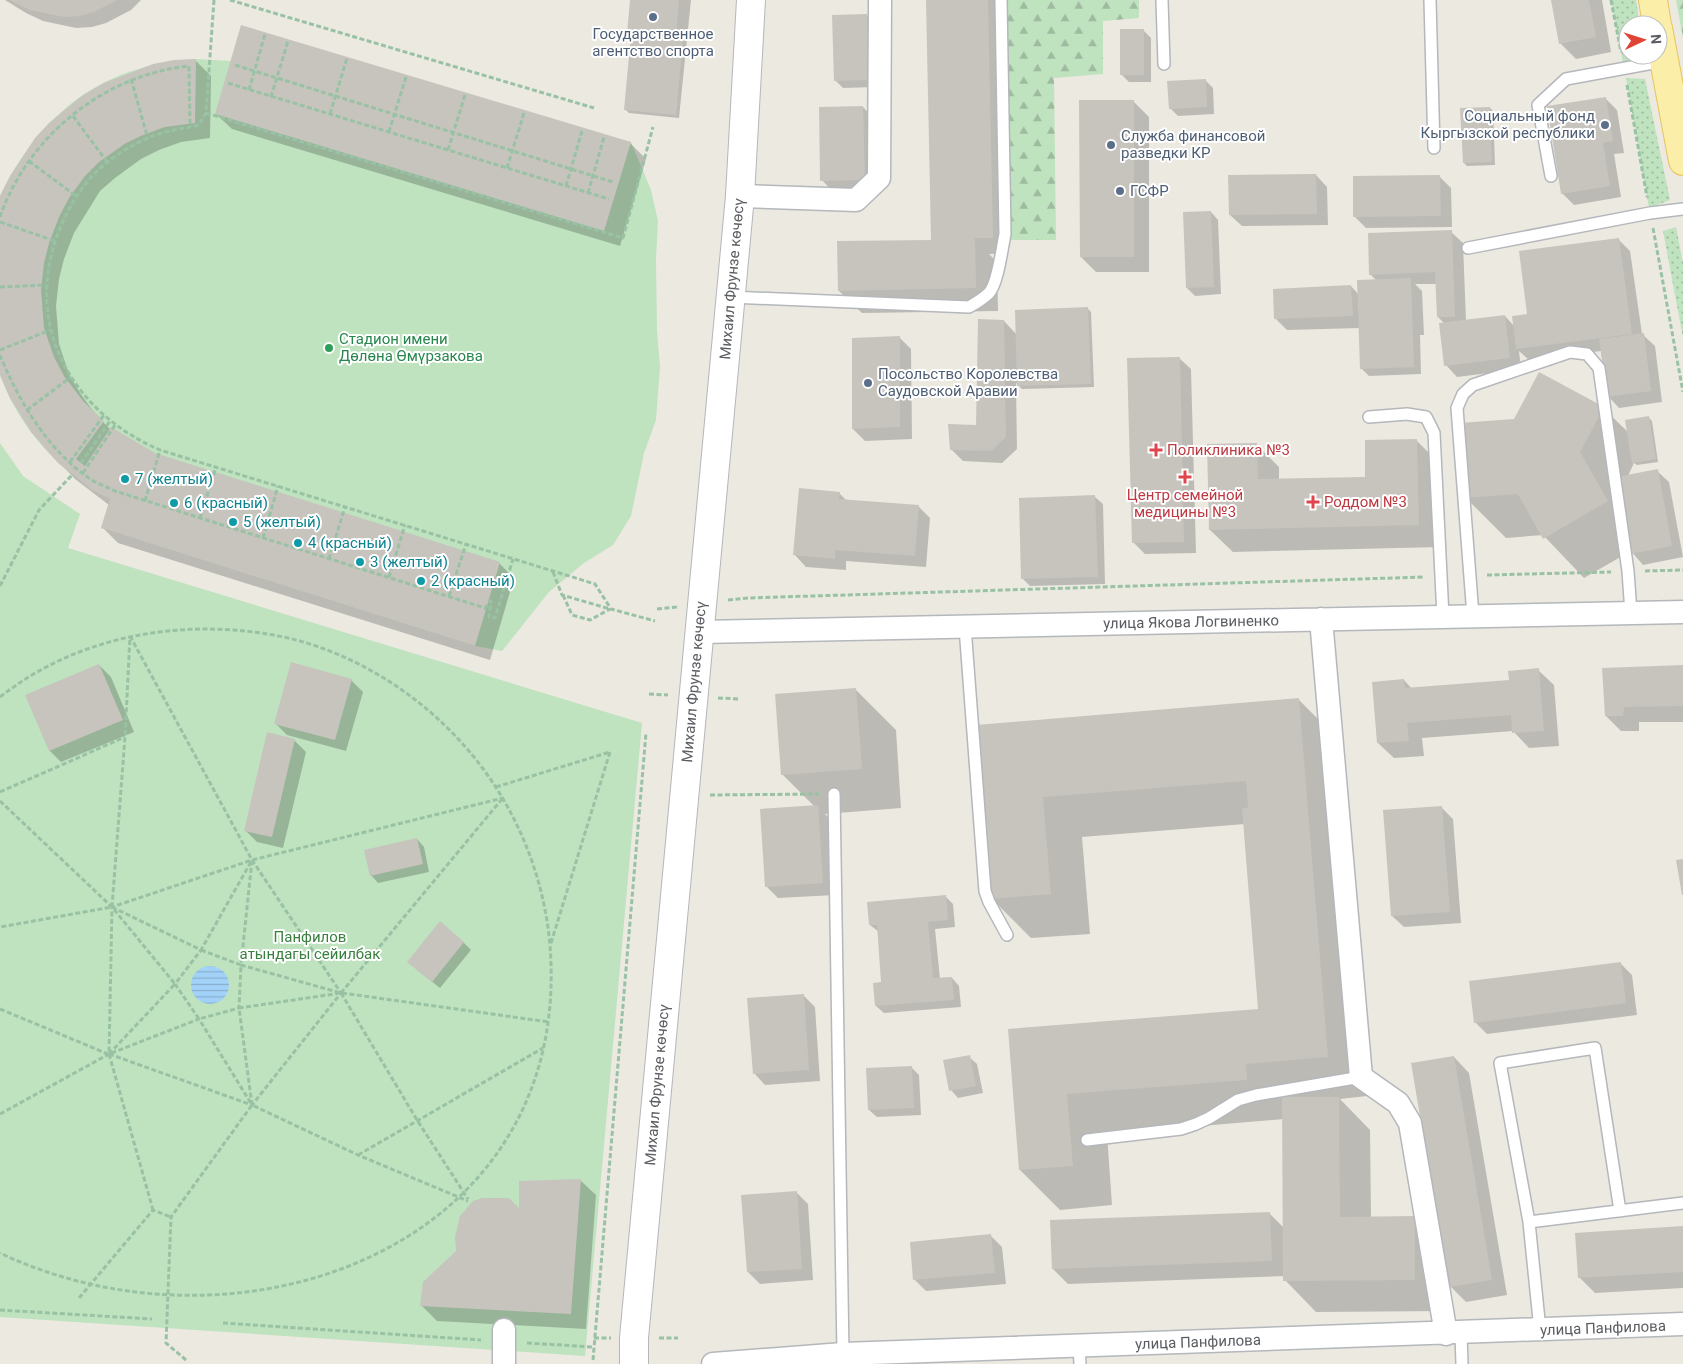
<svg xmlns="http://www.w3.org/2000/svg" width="1683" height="1364" viewBox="0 0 1683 1364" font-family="Roboto,sans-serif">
<defs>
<pattern id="grass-dots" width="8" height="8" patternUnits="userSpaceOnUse" patternTransform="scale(1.25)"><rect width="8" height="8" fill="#bfe2bf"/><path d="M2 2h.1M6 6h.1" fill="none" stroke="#9eba9f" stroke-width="1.8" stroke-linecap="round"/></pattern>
<pattern id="forest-firs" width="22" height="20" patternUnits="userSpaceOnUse" patternTransform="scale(1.25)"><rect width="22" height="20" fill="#bfe2bf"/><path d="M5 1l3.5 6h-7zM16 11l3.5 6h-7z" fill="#9eba9f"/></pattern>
<pattern id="water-rules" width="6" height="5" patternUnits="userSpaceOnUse" patternTransform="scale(1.25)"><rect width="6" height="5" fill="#a3d2f9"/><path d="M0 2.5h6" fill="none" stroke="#88aecd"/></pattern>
</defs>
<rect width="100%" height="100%" fill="#ece9e1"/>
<path fill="url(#grass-dots)" d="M1611,0H1636L1640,25H1628V55H1637L1624,68Z
M1626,78L1645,79L1670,200L1649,208Z
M1676,227L1683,263V338L1663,231Z"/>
<path fill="url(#forest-firs)" d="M1006,0H1139V18L1103,21V74L1054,78L1056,240H1011Z
M1676,0H1683V38Z"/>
<path fill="#bfe2bf" d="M196,59L231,61L631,142L651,190L658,221L656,259L657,331L660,366L656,420L644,453L631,516L613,545L584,563L549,592L502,651L475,646L101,528L110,499C60,473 19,428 0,375V196C41,113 101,65 196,59Z
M0,443L23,476L80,514L68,548L642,723L585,1356L0,1317Z"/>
<path fill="url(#water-rules)" d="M191 985a19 19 0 1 1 38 0a19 19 0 1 1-38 0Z"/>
<path fill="#0003" d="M5,0H141L131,10L106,23L92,27L76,28L43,21L26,13Z
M632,0H691L679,118L629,113L626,110L632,37L628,33Z
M927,0H1003L1008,253L989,254L997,262L998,311L862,313L839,291L932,241Z
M1552,0H1602L1611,52L1576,59L1560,43Z
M866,15L874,22L876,87L843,88L835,80Z
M1143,30L1151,38V82H1129L1122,75Z
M195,60L211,76L210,138L181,142L159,150L141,159L115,178L100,191L74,233L64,259L59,279L56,306L59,344L69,374L80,393L96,415L111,430L155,454L499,563L514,578L490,660L118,543L102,527L109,505L75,479L59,462L0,371V199Z
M1205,80L1213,88L1214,114L1178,116L1170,108Z
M1605,98L1617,110L1624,153L1614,154L1621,197L1574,205L1562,193Z
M1133,101L1149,117V272H1096L1081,257Z
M863,107L874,119L876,191L833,192L822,180Z
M1490,108L1493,111L1495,165L1467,166L1464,163Z
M216,114L630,143L646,159L620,246L232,129Z
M1316,175L1327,187L1328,225L1242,226L1230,215Z
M1440,177L1451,188L1452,227L1366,228L1354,216Z
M1211,212L1218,220L1221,294L1195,296L1187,288Z
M1451,232L1463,243L1466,321L1505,316L1514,326L1618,239L1630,251L1642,334L1655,346L1662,402L1619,408L1608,396L1601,351L1529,360L1519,351L1521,369L1457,377L1446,365L1445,324L1438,317L1437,284H1415L1422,291L1424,335H1420L1421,374L1369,376L1361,368L1360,328L1287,330L1276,319L1351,286L1358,294L1377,281L1370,274Z
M1088,309L1091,312L1094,387L1022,389L1016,383L1017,449L1002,463L963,461L951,449L978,426L1004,321L1017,335Z
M900,338L911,349L912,439L865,441L853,429Z
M1179,358L1191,369L1196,553L1145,554L1134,543Z
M1603,408L1629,433L1649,418L1652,421L1658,462L1637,465L1634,463L1628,476L1657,471L1669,482L1683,557L1643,565L1631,551L1584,578L1543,535L1506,538L1466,498L1515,421Z
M1416,440L1439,463L1441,547L1233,552L1210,530L1256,444L1279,467V480L1367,478Z
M839,493L847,501L919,507L930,518L926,567L846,561V570L806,567L795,555Z
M1095,497L1103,504L1105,584L1030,586L1022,578Z
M99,665L111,677L134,732L61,762L50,751L27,696Z
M1683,666V722H1639V731H1621L1606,716Z
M1538,670L1554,685L1559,746L1529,748L1513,731L1422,738L1424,756L1394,758L1378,743L1404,680L1412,689L1510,681Z
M351,680L363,692L346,751L287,735L275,723Z
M856,690L896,730L901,808L825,814L829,818L835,895L778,898L767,887L814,806L782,774Z
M1299,700L1339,740L1367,1096L1340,1099L1370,1130L1371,1218L1414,1217L1454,1057L1469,1073L1507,1295L1466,1302L1450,1286L1447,1271L1446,1311L1316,1312L1285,1280V1276L1068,1284L1053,1269L1269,1213L1284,1228V1119L1107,1134L1112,1205L1060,1210L1020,1170L1010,1030L1260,1010L1245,824L1082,837L1090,934L1031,938L991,898L977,726Z
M294,740L306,752L283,848L257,842L245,830Z
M1441,807L1453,819L1461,923L1404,927L1392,916Z
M417,839L424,847L429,872L378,883L371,875Z
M946,897L953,904L955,927L935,929L940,979L952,978L959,986L961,1007L884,1013L876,1006L882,983L879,932L870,925Z
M463,942L471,950L440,988L416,969Z
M1620,963L1632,975L1637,1015L1487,1034L1475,1022Z
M803,995L815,1007L820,1081L765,1085L754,1073Z
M969,1057L977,1064L983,1093L958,1098L951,1090Z
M912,1068L919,1075L921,1115L877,1117L869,1110Z
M580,1180L596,1195L586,1329L437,1321L422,1306L458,1251L521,1211Z
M796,1192L808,1204L813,1280L760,1284L748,1272Z
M1683,1228V1288L1595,1293L1579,1277Z
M991,1236L1002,1247L1006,1284L926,1291L914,1279Z"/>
<path fill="#c7c4be" d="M10,0H117L94,12L80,16L64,17L30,10Z
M630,0H679L676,38L683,39L676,115L624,110L631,34L627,33Z
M926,0H988L993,238H975L976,288L838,291L837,241L931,240Z
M1551,0H1589L1596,37L1559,44Z
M867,14L869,80L834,81L832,15Z
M241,25L631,142L604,231L215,114Z
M1120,29H1144V75H1120Z
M196,59L195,123L165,127L143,135L126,143L99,162L85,176L69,198L59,217L49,243L44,263L41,290L44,328L54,357L64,376L83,401L104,421L76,459L85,466L111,427L155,453L500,562L475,646L101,528L110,499L92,490L58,463L31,432L10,398L0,375V196L10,176L35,138L49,123L83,95L104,83L153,64L174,60Z
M1206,79L1207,107L1169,109L1167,81Z
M1606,97L1613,141L1603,143L1610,186L1561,194L1547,106Z
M1079,100H1134V257H1080Z
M863,106L865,180L820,181L819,107Z
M1490,107L1492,162L1463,163L1460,108Z
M1316,174L1317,214L1229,215L1228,175Z
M1440,175L1441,216L1353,217V176Z
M1211,211L1214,287L1186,288L1183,212Z
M1452,230L1455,317H1437L1435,272L1369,275L1368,233Z
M1619,238L1632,334L1516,349L1512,316L1527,314L1519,251Z
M1411,278L1414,367L1360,369L1357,280Z
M1351,285L1353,316L1274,319L1273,289Z
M1088,307L1091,384L1017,386L1015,310Z
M1505,315L1510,358L1444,366L1439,323Z
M978,319L1004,320L1006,437L991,451L950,450L948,424L976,425Z
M1644,333L1651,391L1607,397L1599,339Z
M900,336V427L852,429V338Z
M1180,357L1184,542L1132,543L1127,358Z
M1539,372L1604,407L1580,452L1608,501L1543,539L1518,494L1465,498L1460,423L1514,419Z
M1649,416L1656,459L1632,463L1625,420Z
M1417,439L1419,525L1209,530L1207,444L1257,443L1258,479L1365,477V440Z
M1658,469L1672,546L1630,554L1616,477Z
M799,488L840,492L839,499L919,505L915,556L835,550V559L793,555Z
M1095,495L1098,577L1021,579L1019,498Z
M291,662L352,679L335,740L274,724Z
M99,664L123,720L49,751L25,695Z
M1683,665V706L1624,707L1623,716H1605L1602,668Z
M1539,668L1544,731L1512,733L1511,715L1407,723L1409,741L1377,743L1372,682L1404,679L1405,688L1509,680L1508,671Z
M856,688L862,769L781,775L775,694Z
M1299,698L1328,1057L1246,1064L1247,1080L1067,1094L1073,1166L1019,1170L1008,1029L1258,1009L1242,808H1248L1246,781L1043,797L1051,894L990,899L976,725Z
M267,732L295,739L272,837L244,831Z
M818,805L823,883L765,887L760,809Z
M1442,806L1450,912L1391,916L1383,810Z
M417,838L423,864L370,876L364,850Z
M1683,859V895H1682L1676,860Z
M946,895L948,920L928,922L933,978L952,977L954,1000L875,1006L873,983L881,982L877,925H869L867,902Z
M440,921L464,942L432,982L407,962Z
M1621,962L1626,1003L1474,1023L1469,981Z
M804,994L809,1070L753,1074L747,998Z
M970,1055L976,1086L949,1091L943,1060Z
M1454,1056L1492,1280L1449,1287L1411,1063Z
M912,1066L914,1108L868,1110L866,1068Z
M1282,1097H1339L1340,1217L1415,1216V1280L1283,1281Z
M581,1179L571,1314L420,1306L423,1282L456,1251L455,1237L460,1216L473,1201L482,1198H509L519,1208V1181Z
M797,1191L802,1269L747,1272L741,1195Z
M1270,1212L1272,1261L1052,1269L1050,1220Z
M1683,1226V1272L1578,1278L1575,1233Z
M991,1234L995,1273L913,1280L910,1242Z"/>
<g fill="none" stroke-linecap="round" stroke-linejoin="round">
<defs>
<path id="service" d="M1162,0L1164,64
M1430,0L1434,148
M1551,176L1538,105L1566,79L1664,61
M1468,248L1650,213L1683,209
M731,297L969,307C976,303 983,299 989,293C998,283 1002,248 1005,234L1001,0
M1369,417L1407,414L1426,417L1434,433L1443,617
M1473,616L1457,408L1463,394L1473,385L1570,352L1587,354L1599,368L1628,571L1631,613
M965,627L985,891L989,902L1007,935
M834,794L843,1354
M1087,1140L1181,1129L1196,1124L1209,1118L1238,1100L1256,1095L1361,1077
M1529,1222L1683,1203
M1540,1330L1529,1222L1500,1063L1595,1048L1620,1211
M1461,1333L1462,1364
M1079,1346L1080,1364"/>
<path id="minor" d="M740,196L856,200L879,178L880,0
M1321,619L1361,1077L1398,1103L1410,1123L1446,1334
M699,632L1683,612
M504,1364V1330
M713,1364L843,1354L1683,1324"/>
<path id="secondary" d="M634,1364V1338L740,196L751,0"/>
<path id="primary" d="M1653,0L1657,25
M1658,28L1683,161"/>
</defs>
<use href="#service" stroke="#b4b7bb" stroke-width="14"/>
<use href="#minor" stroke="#b4b7bb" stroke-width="25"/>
<use href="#secondary" stroke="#b3b6bb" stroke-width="30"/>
<use href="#primary" stroke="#e8c45e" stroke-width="30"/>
<path stroke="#99c2a5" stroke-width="3" stroke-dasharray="5 2.5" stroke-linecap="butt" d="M214,0L206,113L199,125C188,128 177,129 165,132C140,139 113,155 94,174C77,192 64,215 56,239C25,330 74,413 160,450L595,584L611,609L655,621
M230,0L594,108
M1611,0L1621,52
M235,65L613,182
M131,79L148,139
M228,83L609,199
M1627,85L1647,197
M249,90L265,34
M271,97L288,41
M206,113L623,238L653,127
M330,114L347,58
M73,116L108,163
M389,132L406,77
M448,150L465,95
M29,161L76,196
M507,168L524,113
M566,186L582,131
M588,193L604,137
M0,217C28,136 104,75 189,66L190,127
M0,222L55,241
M1653,228L1683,392
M0,287L46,285
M0,350L50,330
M0,355C19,402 48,450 90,479C98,484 107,487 115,491L485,608L491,601L489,617L495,618L513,559
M27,410L71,377
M70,462L104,415
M81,463L110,421
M83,473L115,425
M145,501L160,450
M200,518L216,467
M263,538L278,486
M329,559L345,507
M1645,571L1683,570
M553,572L562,595L610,609
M1487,575L1611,572
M389,577L405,525
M0,586L39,510L72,475
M563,595L572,615L590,620L610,609
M449,596L466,544
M728,600L748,598L1424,577
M657,609L677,607
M130,636L252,860L341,993L252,1105L109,1054L112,907L252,860L503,798
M649,694L668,695
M0,697C80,634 186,617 284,637C364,655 436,705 484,770C525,826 549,894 551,964C560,1253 234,1364 0,1253
M718,698L739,699
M496,787L610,752
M0,792L125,737
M710,795L819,794
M0,801L112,907L175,984L109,1054L199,1019L252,1105L239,1008L341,993L241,965L252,860L201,950L112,907L0,927
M112,907L125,737L130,636
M551,943L610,752
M201,950L241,965L239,1008L199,1019L175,984Z
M341,993L502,799
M341,993L417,1120L468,1199
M342,993L549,1022
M0,1009L108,1054
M109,1054L153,1210
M0,1114L109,1054
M358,1155L543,1048
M79,1298L153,1210L171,1217
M0,1310L152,1319
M223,1323L481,1340
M594,1338H611
M659,1338H678
M527,1343L593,1347
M186,1360L166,1343L171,1217L252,1105L358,1155L468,1201
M593,1360L646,733"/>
<use href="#service" stroke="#fff" stroke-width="11"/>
<use href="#minor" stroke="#fff" stroke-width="22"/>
<use href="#secondary" stroke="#fff" stroke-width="28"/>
<use href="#primary" stroke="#faeea8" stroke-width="28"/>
</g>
<g fill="#5c6f8a" stroke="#fff" stroke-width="2">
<circle cx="653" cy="17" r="5"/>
<circle cx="1605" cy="125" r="5"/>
<circle cx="1111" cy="145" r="5"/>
<circle cx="1120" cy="191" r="5"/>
<circle cx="868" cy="383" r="5"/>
</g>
<circle fill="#2e9e5b" stroke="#fff" stroke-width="2" cx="329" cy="348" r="5"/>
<g fill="#e0444e" stroke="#fff" stroke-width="2">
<path d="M1153.5 442.5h5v5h5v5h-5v5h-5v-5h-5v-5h5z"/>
<path d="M1182.5 469.5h5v5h5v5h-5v5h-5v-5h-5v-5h5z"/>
<path d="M1310.5 494.5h5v5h5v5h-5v5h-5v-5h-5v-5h5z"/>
</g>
<g fill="#0f9aa8" stroke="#fff" stroke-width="2">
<circle cx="125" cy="479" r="5"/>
<circle cx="174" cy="503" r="5"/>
<circle cx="233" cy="522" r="5"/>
<circle cx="298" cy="543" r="5"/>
<circle cx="360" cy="562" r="5"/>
<circle cx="421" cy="581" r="5"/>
</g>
<g text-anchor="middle" stroke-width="4" stroke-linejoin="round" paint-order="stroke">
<g font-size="15" fill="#4e5e75" stroke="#fff" text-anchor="start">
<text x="653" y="39" text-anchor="middle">Государственное<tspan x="653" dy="17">агентство спорта</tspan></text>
<text x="1595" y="121" text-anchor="end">Социальный фонд<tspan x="1595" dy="17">Кыргызской республики</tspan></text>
<text x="1121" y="141">Служба финансовой<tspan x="1121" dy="17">разведки КР</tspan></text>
<text x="1130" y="196">ГСФР</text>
<text x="878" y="379">Посольство Королевства<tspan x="878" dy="17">Саудовской Аравии</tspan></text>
</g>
<g font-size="15" fill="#5a5d61" stroke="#fff">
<text transform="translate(732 279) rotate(-85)" y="5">Михаил Фрунзе көчөсү</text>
<text transform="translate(1191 622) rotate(-1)" y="5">улица Якова Логвиненко</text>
<text transform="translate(694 682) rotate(-85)" y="5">Михаил Фрунзе көчөсү</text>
<text transform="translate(657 1085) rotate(-85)" y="5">Михаил Фрунзе көчөсү</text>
<text transform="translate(1603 1328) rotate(-2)" y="5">улица Панфилова</text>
<text transform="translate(1198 1342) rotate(-2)" y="5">улица Панфилова</text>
</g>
<g font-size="15" fill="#27864d" stroke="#fff" text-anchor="start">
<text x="339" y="344">Стадион имени<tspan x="339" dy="17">Дөлөна Өмүрзакова</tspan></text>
</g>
<g font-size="15" fill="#be3a42" stroke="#fff" text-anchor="start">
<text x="1167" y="455">Поликлиника №3</text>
<text x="1185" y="500" text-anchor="middle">Центр семейной<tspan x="1185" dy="17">медицины №3</tspan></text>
<text x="1324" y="507">Роддом №3</text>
</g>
<g font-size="15" fill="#0d838f" stroke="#fff" text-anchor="start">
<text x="135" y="484">7 (желтый)</text>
<text x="184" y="508">6 (красный)</text>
<text x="243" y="527">5 (желтый)</text>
<text x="308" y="548">4 (красный)</text>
<text x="370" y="567">3 (желтый)</text>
<text x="431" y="586">2 (красный)</text>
</g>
<g font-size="15" fill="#39803e" stroke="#fff">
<text x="310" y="942">Панфилов<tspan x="310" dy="17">атындагы сейилбак</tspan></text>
</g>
</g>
<g transform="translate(1643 40) rotate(86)"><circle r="24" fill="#ffffff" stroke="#bdbec0"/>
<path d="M0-4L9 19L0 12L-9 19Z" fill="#de4535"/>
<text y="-8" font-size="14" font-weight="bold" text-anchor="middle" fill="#5a5d61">N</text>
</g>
</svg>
